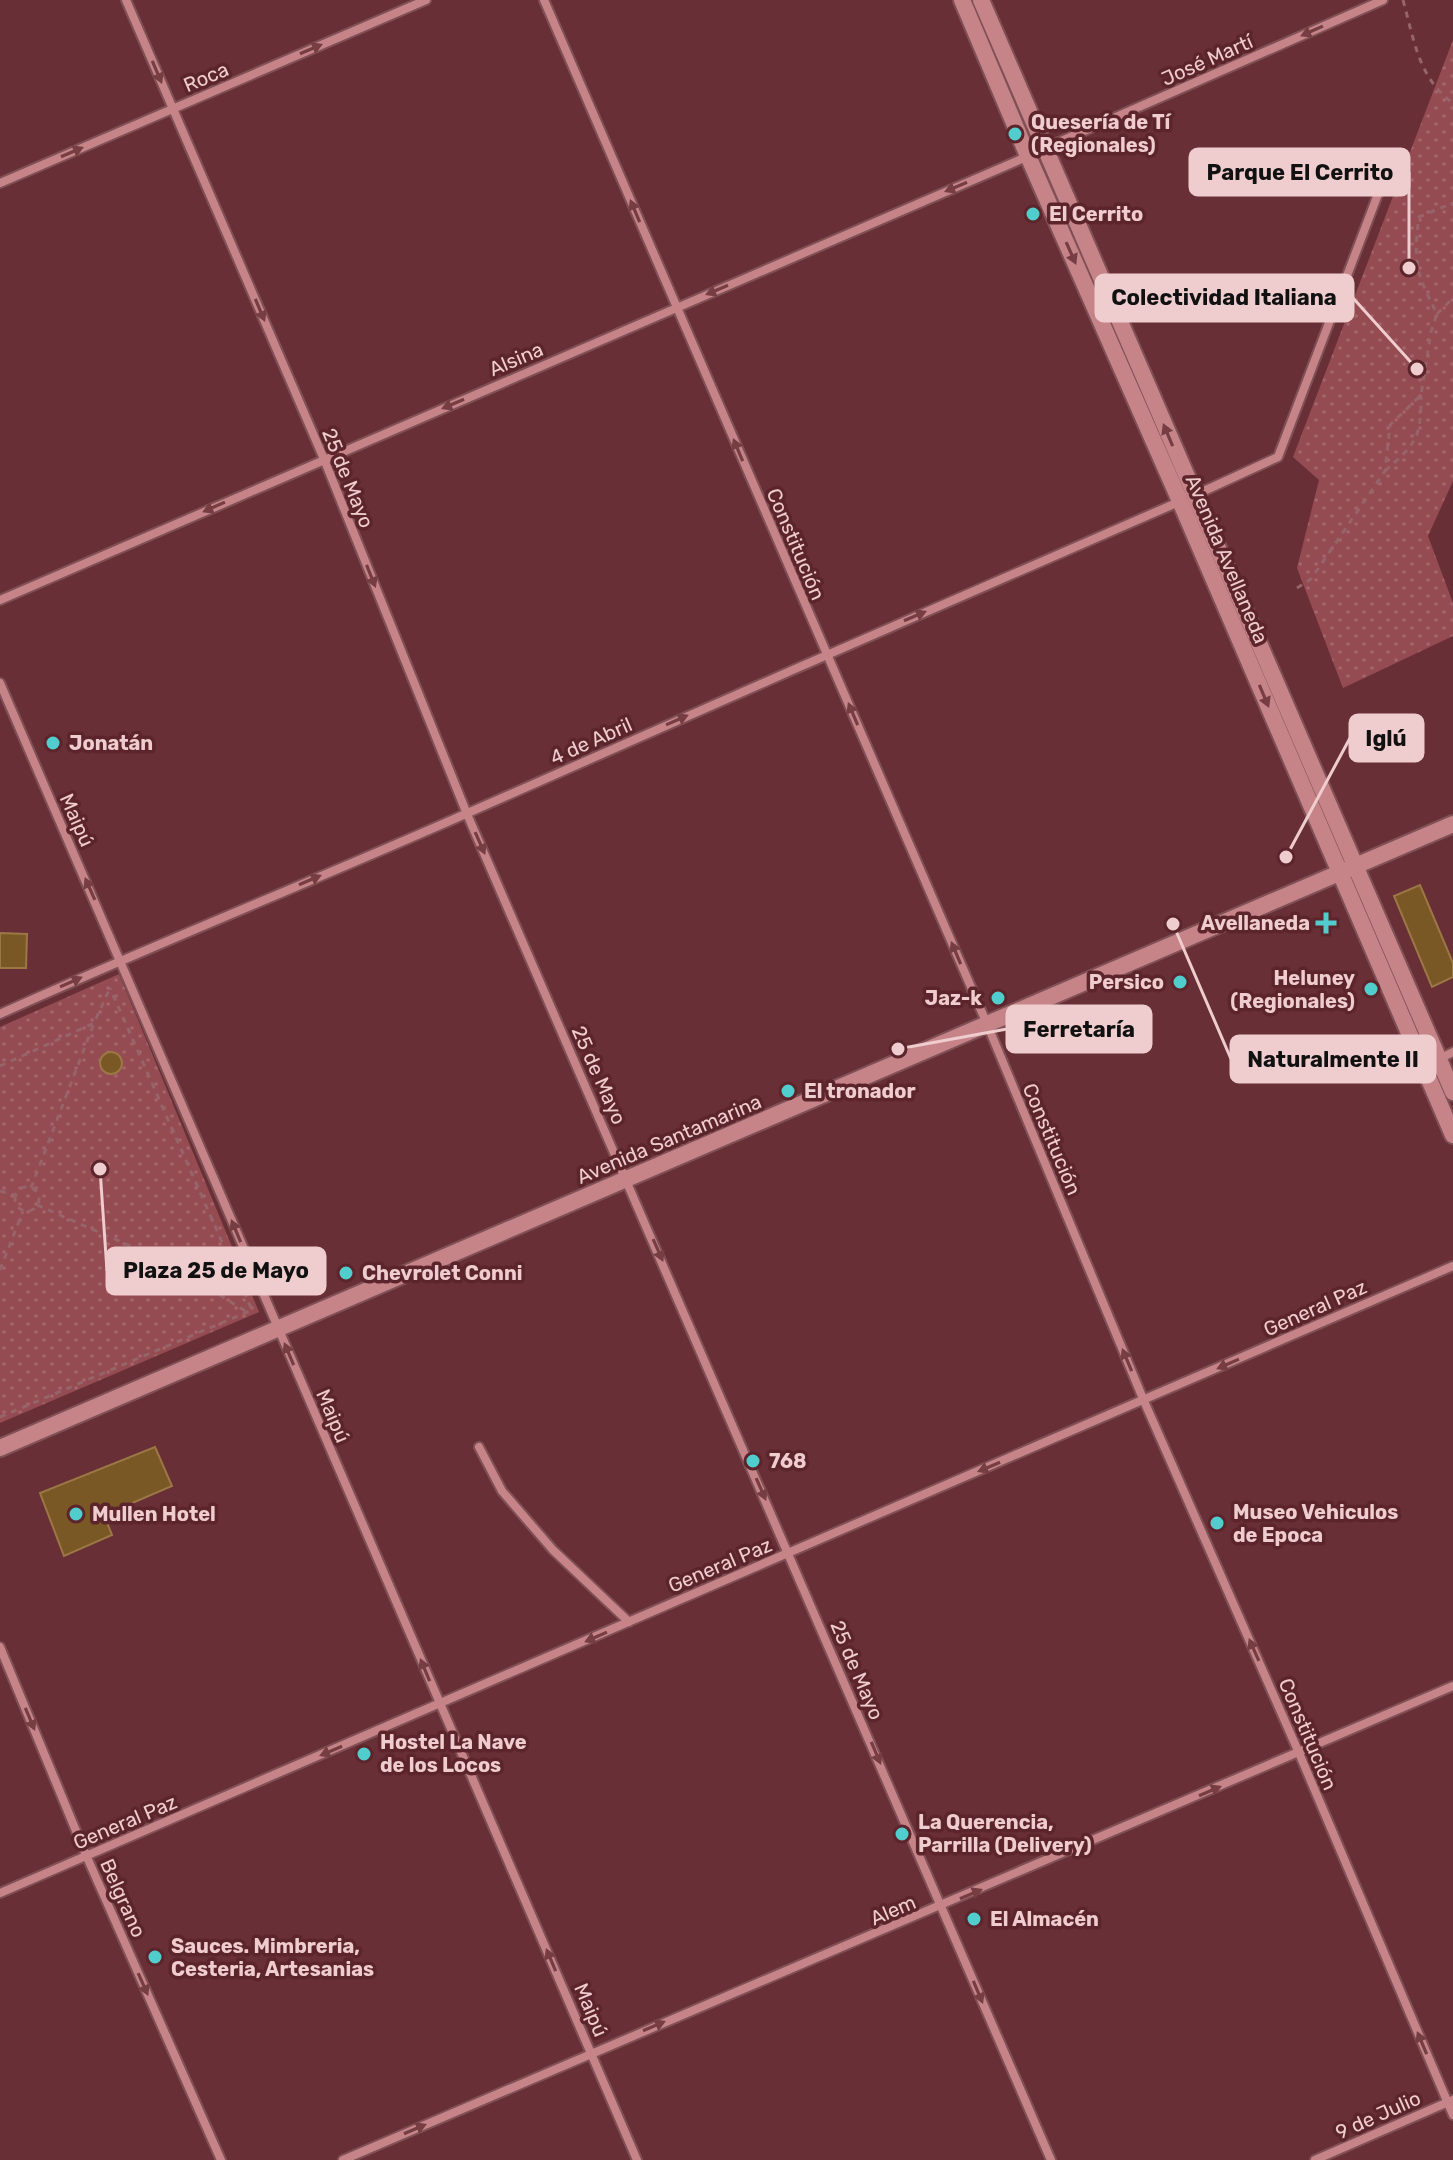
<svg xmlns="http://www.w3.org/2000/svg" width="1453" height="2160" viewBox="0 0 1453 2160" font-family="Rubik,sans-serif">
<defs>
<pattern id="grass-tufts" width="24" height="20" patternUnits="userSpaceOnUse" patternTransform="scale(2)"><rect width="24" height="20" fill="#954b52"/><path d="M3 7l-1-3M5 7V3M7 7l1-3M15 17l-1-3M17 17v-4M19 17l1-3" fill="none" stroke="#a4646a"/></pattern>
<pattern id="park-dots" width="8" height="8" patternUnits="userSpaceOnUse" patternTransform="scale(2)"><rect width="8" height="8" fill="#954b52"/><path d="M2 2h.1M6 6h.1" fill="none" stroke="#a4646a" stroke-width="1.8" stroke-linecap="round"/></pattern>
</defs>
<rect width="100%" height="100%" fill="#683036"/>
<path fill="url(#grass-tufts)" d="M1050,177L1180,476L1176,478L1046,179Z"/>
<path fill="url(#park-dots)" d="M1453,40V481L1428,536L1453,603V636L1343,688L1297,568L1319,480L1293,457Z
M119,974L259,1312L0,1423V1027Z"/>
<path fill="#7a5825" stroke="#9b7745" stroke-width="2" d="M1420,885L1453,963V977L1432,987L1394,896Z
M0,933L27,934L26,968H0Z
M100 1063a11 11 0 1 1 22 0a11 11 0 1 1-22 0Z
M155,1447L172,1486L104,1515L112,1535L64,1556L40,1493Z"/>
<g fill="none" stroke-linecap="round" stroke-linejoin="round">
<defs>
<path id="street" d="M126,0L324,459L467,814L1051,2160
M544,0L987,1024L1144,1401L1299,1753L1453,2115
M1043,149L1383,0
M0,183L426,0
M1193,496L1278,457L1391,160
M0,600L1031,155
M0,683L637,2160
M0,1014C155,944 314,881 470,812C707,708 943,603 1181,501
M1439,1059L1453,1052
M479,1447L502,1491L553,1550L629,1622
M0,1647L86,1855L221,2160
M0,1893L1453,1266
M343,2160L1453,1686
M1315,2160L1453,2100"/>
<path id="secondary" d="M962,0L1028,156L1180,501L1453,1135
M981,0L1453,1092
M0,1448L1453,824"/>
</defs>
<use href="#street" stroke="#7f5055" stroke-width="12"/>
<use href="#secondary" stroke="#7f5055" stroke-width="20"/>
<path stroke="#966569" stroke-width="3" stroke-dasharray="6 6" stroke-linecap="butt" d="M1403,0C1414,39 1418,78 1453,103
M1437,314L1453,298
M1385,471C1416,443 1421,439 1421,397
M1297,588L1311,579L1385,471L1390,425L1421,395L1431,332L1437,314C1416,273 1413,262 1419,217L1453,203
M0,1066L94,1023L110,988
M15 1199a12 12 0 1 1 24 0a12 12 0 1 1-24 0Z
M31,1188L94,1023
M0,1191L15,1195
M37,1205L167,1262L247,1312
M0,1270L23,1211
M0,1417L252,1310L110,988"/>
<use href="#street" stroke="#c68489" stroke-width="8"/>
<use href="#secondary" stroke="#c68489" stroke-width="16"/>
</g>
<defs><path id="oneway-solid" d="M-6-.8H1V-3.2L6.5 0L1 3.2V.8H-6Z" transform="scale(2)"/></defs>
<g fill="#763d43">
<use href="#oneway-solid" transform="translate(1312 31) rotate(156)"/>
<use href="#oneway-solid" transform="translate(311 49) rotate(-23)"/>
<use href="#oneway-solid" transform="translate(157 72) rotate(67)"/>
<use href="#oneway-solid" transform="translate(72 152) rotate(-23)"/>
<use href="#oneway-solid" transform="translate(956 187) rotate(157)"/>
<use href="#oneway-solid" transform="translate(635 211) rotate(-113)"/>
<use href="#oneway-solid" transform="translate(1071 253) rotate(66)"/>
<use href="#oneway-solid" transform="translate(717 290) rotate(157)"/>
<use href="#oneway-solid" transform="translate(260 310) rotate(67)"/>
<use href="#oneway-solid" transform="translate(453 404) rotate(157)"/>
<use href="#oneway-solid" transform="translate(1168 435) rotate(-113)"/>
<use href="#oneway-solid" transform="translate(738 450) rotate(-113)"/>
<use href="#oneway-solid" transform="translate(214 507) rotate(156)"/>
<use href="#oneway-solid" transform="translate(371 576) rotate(68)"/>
<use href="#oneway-solid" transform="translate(915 616) rotate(-23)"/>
<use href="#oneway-solid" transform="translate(1264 696) rotate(67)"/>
<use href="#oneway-solid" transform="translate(853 714) rotate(-113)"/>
<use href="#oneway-solid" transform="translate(677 720) rotate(-24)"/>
<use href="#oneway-solid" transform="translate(480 843) rotate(66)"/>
<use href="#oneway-solid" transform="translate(310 880) rotate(-23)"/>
<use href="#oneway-solid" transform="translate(90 889) rotate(-114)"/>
<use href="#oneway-solid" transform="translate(956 953) rotate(-113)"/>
<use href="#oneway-solid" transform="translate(71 982) rotate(-24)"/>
<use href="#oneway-solid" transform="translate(236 1231) rotate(-113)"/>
<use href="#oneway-solid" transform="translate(658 1250) rotate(66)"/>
<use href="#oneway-solid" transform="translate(289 1354) rotate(-113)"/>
<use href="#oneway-solid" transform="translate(1127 1360) rotate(-113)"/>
<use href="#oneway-solid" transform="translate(1228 1364) rotate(156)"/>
<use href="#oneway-solid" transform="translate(989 1467) rotate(157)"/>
<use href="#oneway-solid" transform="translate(761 1489) rotate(66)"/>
<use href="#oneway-solid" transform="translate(596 1637) rotate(156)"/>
<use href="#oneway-solid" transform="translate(1254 1650) rotate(-114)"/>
<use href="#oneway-solid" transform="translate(425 1670) rotate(-113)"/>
<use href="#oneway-solid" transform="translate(30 1719) rotate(67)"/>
<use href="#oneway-solid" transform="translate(331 1751) rotate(157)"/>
<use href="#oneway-solid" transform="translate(876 1753) rotate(67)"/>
<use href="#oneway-solid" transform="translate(1210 1791) rotate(-23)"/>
<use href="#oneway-solid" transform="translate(971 1894) rotate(-23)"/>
<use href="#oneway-solid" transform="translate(551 1960) rotate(-113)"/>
<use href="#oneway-solid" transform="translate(143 1984) rotate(66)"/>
<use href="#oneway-solid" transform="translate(978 1992) rotate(67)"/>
<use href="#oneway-solid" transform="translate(654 2026) rotate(-23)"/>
<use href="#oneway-solid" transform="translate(1422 2043) rotate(-113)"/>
<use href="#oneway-solid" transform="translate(415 2129) rotate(-23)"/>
</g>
<g fill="#52cdcd" stroke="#5c252c" stroke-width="3">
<circle cx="1015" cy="134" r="8"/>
<circle cx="1033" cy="214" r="8"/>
<circle cx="53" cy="743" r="8"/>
<path d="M1322 911h8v8h8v8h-8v8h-8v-8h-8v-8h8z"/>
<circle cx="1180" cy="982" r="8"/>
<circle cx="1371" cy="989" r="8"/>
<circle cx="998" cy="998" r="8"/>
<circle cx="788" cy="1091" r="8"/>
<circle cx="346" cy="1273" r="8"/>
<circle cx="753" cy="1461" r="8"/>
<circle cx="76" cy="1514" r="8"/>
<circle cx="1217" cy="1523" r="8"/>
<circle cx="364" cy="1754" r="8"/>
<circle cx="902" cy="1834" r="8"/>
<circle cx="974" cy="1919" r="8"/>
<circle cx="155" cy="1957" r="8"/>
</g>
<g text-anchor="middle" stroke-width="7" stroke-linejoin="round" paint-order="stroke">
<g font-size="20" fill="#efcccd" stroke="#5c252c">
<text transform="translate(1207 60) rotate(-24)" y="7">José Martí</text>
<text transform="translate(206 77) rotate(-23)" y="7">Roca</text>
<text transform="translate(516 359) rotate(-23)" y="7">Alsina</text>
<text transform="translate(348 478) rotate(68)" y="7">25 de Mayo</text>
<text transform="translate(796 544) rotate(67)" y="7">Constitución</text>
<text transform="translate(1227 559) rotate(67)" y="7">Avenida Avellaneda</text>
<text transform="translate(591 741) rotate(-24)" y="7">4 de Abril</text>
<text transform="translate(77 820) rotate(66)" y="7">Maipú</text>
<text transform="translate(599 1075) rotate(66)" y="7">25 de Mayo</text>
<text transform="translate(669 1139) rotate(-23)" y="7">Avenida Santamarina</text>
<text transform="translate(1052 1139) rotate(67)" y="7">Constitución</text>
<text transform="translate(1315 1308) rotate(-24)" y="7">General Paz</text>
<text transform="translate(333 1416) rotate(67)" y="7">Maipú</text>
<text transform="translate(720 1565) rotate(-23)" y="7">General Paz</text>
<text transform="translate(857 1670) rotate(67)" y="7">25 de Mayo</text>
<text transform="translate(1308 1734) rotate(67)" y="7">Constitución</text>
<text transform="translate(125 1822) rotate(-23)" y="7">General Paz</text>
<text transform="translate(123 1898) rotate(66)" y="7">Belgrano</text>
<text transform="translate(893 1910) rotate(-23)" y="7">Alem</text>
<text transform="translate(591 2010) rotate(67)" y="7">Maipú</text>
<text transform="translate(1378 2115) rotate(-24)" y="7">9 de Julio</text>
</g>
<g font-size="20" font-weight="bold" fill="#efcccd" stroke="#5c252c" text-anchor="start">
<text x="1031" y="129">Quesería de Tí<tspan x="1031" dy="23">(Regionales)</tspan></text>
<text x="1049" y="221">El Cerrito</text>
<text x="69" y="750">Jonatán</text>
<text x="1310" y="930" text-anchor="end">Avellaneda</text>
<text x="1355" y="985" text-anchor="end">Heluney<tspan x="1355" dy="23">(Regionales)</tspan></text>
<text x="1164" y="989" text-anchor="end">Persico</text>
<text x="982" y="1005" text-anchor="end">Jaz-k</text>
<text x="804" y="1098">El tronador</text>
<text x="362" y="1280">Chevrolet Conni</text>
<text x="769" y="1468">768</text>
<text x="1233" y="1519">Museo Vehiculos<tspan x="1233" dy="23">de Epoca</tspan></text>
<text x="92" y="1521">Mullen Hotel</text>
<text x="380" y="1749">Hostel La Nave<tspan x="380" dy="23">de los Locos</tspan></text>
<text x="918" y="1829">La Querencia,<tspan x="918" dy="23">Parrilla (Delivery)</tspan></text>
<text x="990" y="1926">El Almacén</text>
<text x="171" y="1953">Sauces. Mimbreria,<tspan x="171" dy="23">Cesteria, Artesanias</tspan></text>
</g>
</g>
<path fill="none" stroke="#efcccd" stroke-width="3" d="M1409 268L1409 172M1417 369L1353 298M1286 857L1350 738M898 1049L1007 1029M1173 924L1231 1059M100 1169L107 1271"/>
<g fill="#efcccd" stroke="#5c252c" stroke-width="3">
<circle cx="1409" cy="268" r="8"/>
<circle cx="1417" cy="369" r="8"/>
<circle cx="1286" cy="857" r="8"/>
<circle cx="898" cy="1049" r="8"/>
<circle cx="1173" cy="924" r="8"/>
<circle cx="100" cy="1169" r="8"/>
</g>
<g fill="#efcccd" stroke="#efcccd" stroke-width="3">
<rect x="1190" y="149" width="219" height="46" rx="8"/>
<rect x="1096" y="275" width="257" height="46" rx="8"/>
<rect x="1350" y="715" width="73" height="46" rx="8"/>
<rect x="1007" y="1006" width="144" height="46" rx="8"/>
<rect x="1231" y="1036" width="204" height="46" rx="8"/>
<rect x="107" y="1248" width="218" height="46" rx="8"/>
</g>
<g font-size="22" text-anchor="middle" font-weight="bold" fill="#111">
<text x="1300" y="180">Parque El Cerrito</text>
<text x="1224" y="305">Colectividad Italiana</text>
<text x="1386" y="746">Iglú</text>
<text x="1079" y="1037">Ferretaría</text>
<text x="1333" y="1067">Naturalmente II</text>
<text x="216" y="1278">Plaza 25 de Mayo</text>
</g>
</svg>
